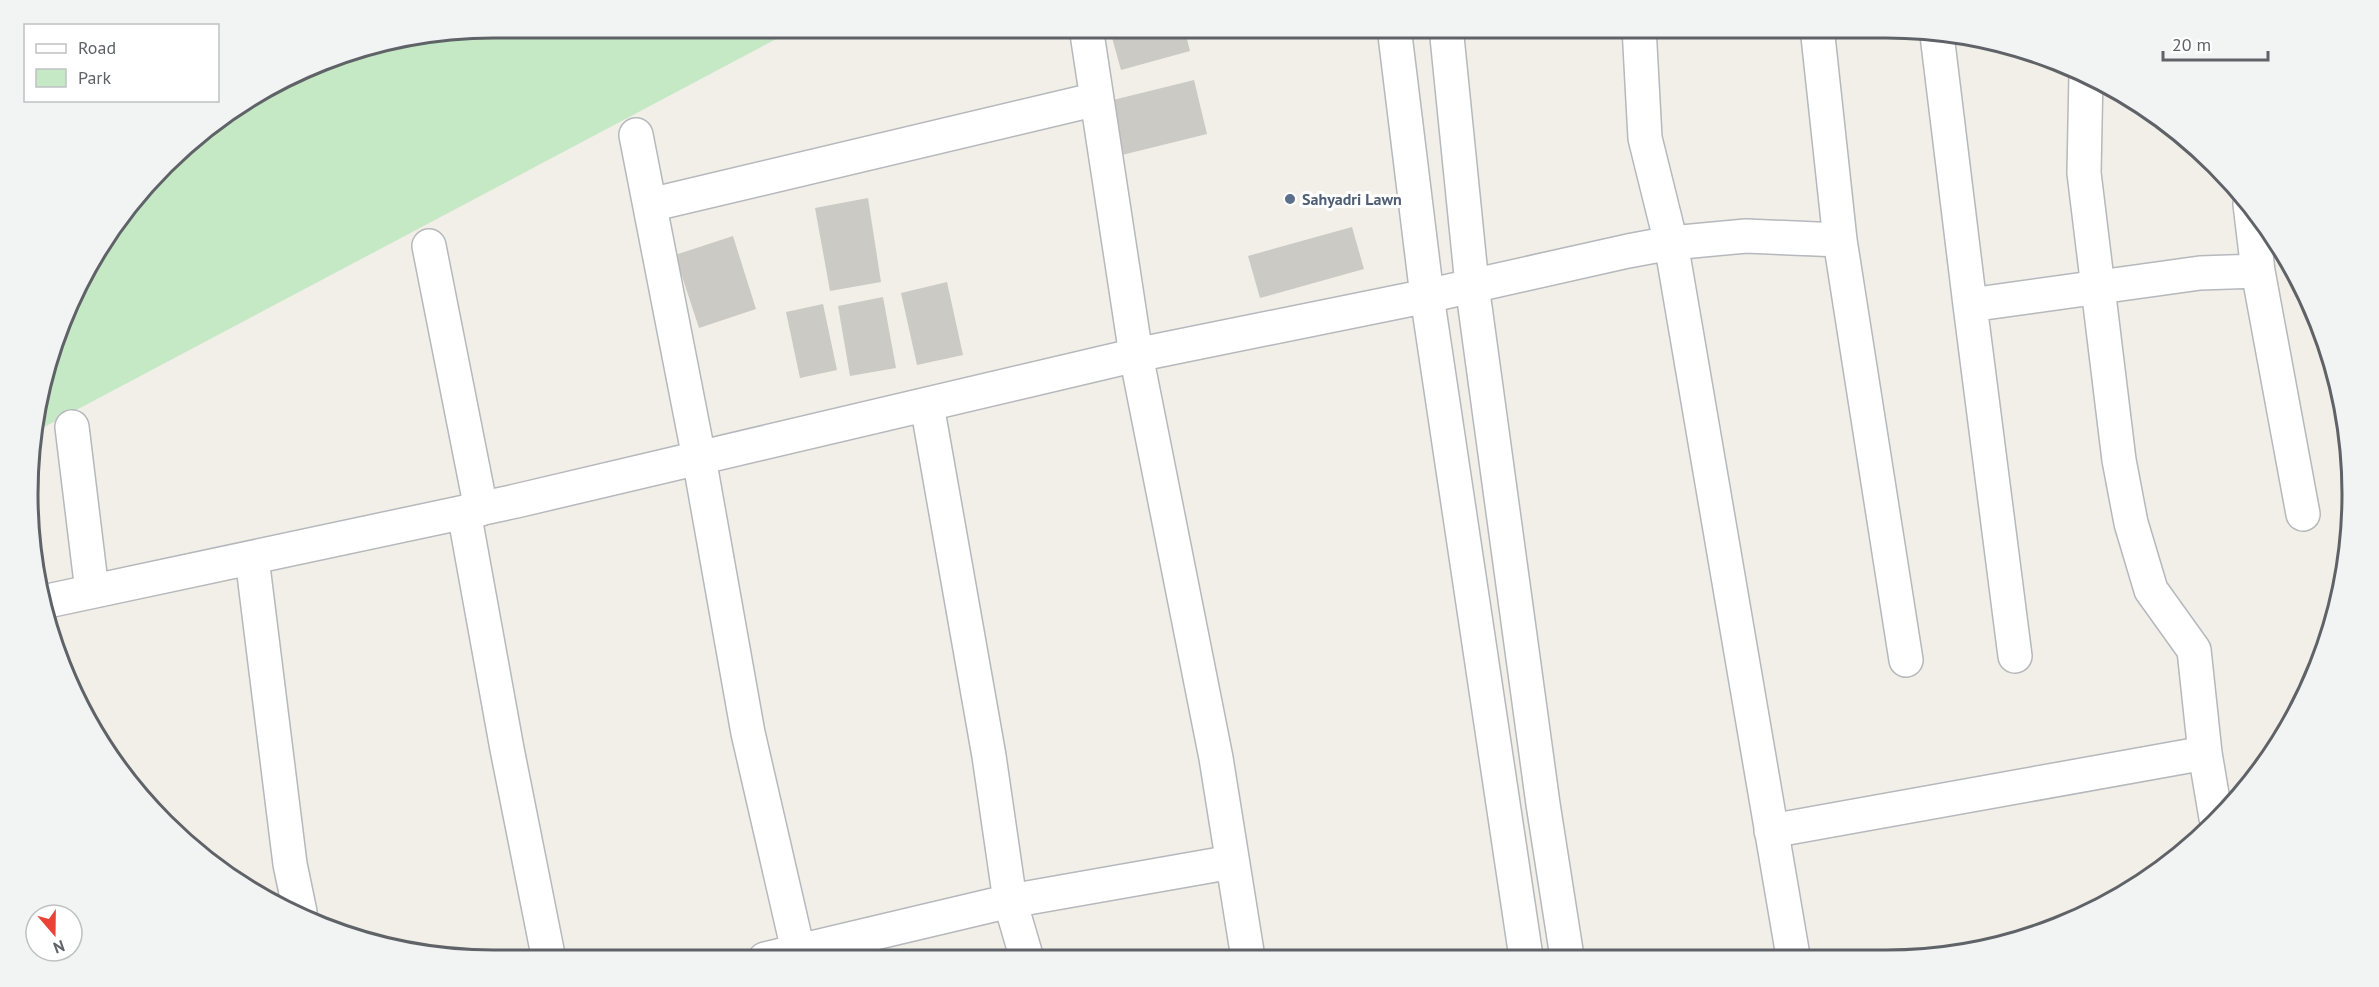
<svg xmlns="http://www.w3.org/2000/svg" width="2379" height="987" viewBox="0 0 2379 987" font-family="'PT Sans',sans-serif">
<rect width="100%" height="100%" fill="#f1efe8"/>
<path fill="#c5e8c5" d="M494,27H799L31,434L52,343L89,261L186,143L261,89L343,52Z"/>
<path fill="#cccac5" d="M1109,27H1184L1190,51L1121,70Z
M1194,80L1207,134L1122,155L1109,101Z
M868,198L881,282L830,291L815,208Z
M1352,227L1364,269L1260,298L1248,256Z
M733,236L756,309L699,328L675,255Z
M947,282L963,355L917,365L901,293Z
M883,297L896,368L850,376L838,306Z
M823,304L837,370L800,378L786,312Z"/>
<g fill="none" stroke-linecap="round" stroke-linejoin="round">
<defs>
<path id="minor" d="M1086,27L1136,355L1216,758L1248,958
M1639,27L1645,138L1671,243L1793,956
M1937,35L1970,305L2200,273L2258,271
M2086,74L2084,173L2119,460L2131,523L2151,590L2194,650L2205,753L2216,818
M636,135L699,458L748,733L800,959
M2250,204L2258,271L2303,514
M650,205L1097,99
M1840,240L1906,660
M429,246L481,509
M1970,305L2015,656
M927,405L989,756L1010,901L1027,959
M72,427L92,591
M464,512L507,749L549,960
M252,558L290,864L300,912
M43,602L516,501L1136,355L1427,296L1628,251L1671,243L1746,236L1840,240L1817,27
M1771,831L2205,753
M765,959L1010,901L1232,862"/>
<path id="tertiary" d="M1394,27L1427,296L1526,957
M1446,27L1472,285L1543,804L1567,957"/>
</defs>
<use href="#minor" stroke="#b5b8bc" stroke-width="36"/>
<use href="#tertiary" stroke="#b5b8bc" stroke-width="36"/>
<use href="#minor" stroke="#fff" stroke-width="33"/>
<use href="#tertiary" stroke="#fff" stroke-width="33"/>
</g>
<circle fill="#5c6f8a" stroke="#fff" stroke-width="2" cx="1290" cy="199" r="6"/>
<g text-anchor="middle" stroke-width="6" stroke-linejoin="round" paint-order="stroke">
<g font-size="16" font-weight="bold" fill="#4e5e75" stroke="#fff" text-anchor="start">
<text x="1302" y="205">Sahyadri Lawn</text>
</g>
</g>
<path d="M0 0H2379V987H0ZM494 38H1886A456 456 0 0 1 2342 494V494A456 456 0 0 1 1886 950H494A456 456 0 0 1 38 494V494A456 456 0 0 1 494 38Z" fill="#f2f3f3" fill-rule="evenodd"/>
<path fill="none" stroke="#5f6368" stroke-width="3" d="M494 38H1886A456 456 0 0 1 2342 494V494A456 456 0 0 1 1886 950H494A456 456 0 0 1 38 494V494A456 456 0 0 1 494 38Z"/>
<rect x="24" y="24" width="195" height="78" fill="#ffffff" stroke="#bfc1c3" stroke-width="1.5"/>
<rect x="36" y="44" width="30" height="9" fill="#ffffff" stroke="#bfc1c3" stroke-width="1.5"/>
<text x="78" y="54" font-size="18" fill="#5f6368">Road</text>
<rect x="36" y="69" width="30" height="18" fill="#c5e8c5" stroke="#bfc1c3" stroke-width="1.5"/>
<text x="78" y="84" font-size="18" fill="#5f6368">Park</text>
<g transform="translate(54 933) rotate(160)"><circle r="28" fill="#ffffff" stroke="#bfc1c3" stroke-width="1.5"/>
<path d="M0-4.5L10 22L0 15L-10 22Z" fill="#ea4335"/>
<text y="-9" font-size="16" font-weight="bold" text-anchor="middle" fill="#5f6368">N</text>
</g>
<path d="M2163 51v9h105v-9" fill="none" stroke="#5f6368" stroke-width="3"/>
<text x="2172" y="51" font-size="18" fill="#5f6368" stroke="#ffffff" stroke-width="4.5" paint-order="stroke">20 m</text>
</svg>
